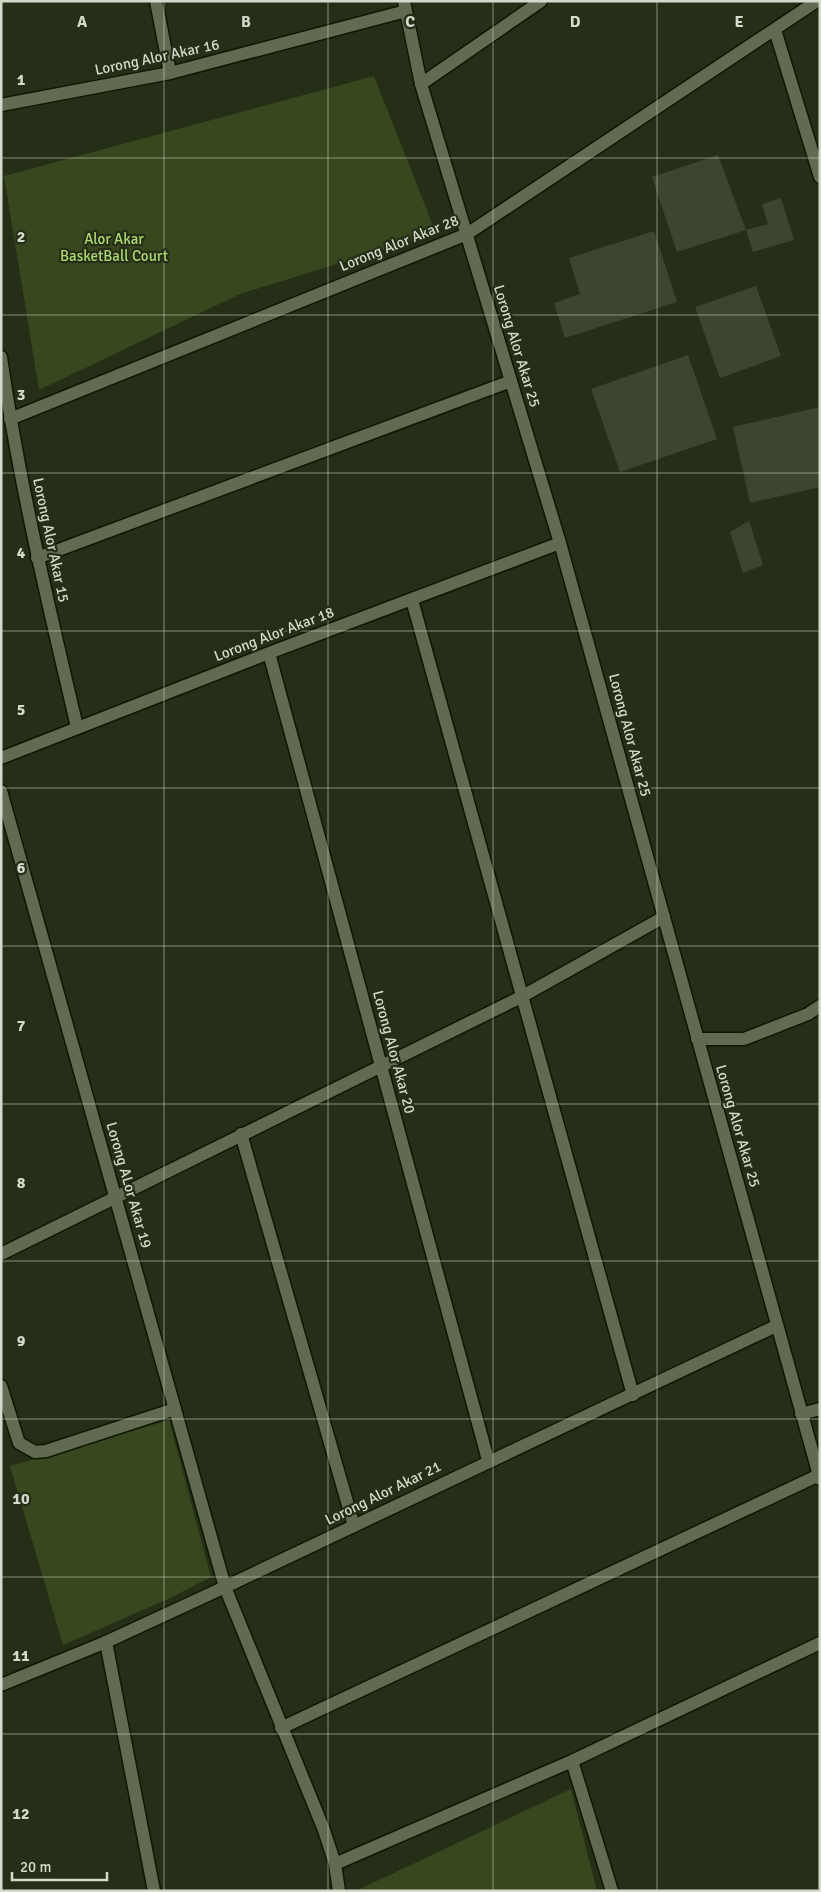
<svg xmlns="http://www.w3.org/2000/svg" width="821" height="1892" viewBox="0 0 821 1892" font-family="Signika,sans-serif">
<rect width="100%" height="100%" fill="#252f18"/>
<path fill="#37471e" d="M374,76L436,233L240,294L39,390L4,176Z
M169,1420L211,1577L168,1599L63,1645L10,1466Z
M571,1789L597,1891H360V1889Z"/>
<path fill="#3c462e" d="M718,155L746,230L677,252L652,177Z
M781,198L794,240L753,252L746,230L768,224L762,204Z
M654,231L677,302L565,338L554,303L580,294L569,258Z
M756,286L781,356L720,378L695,307Z
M688,355L717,439L620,472L591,389Z
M820,407V487L750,503L733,427Z
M749,521L763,565L743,573L730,532Z"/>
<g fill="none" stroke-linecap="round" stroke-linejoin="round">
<defs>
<path id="service" d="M156,1L170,73
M421,84L541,1
M37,558L511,381
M412,600L633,1395
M241,1134L354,1526
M1,1254L521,997L664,917
M1,1386L19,1443L35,1452L46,1451L175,1409
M801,1414L820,1409
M106,1642L154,1891
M281,1728L819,1475"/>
<path id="minor" d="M404,1L421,84L560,543L820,1479
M775,30L820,177
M1,105L170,73L406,11
M1,357C19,482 48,604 77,727
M10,419L467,234L817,1
M269,653L488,1460
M1,758L269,653L560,543
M1,791L225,1587L324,1830L335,1864L572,1761L820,1643
M697,1039H744L808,1014L820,1006
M1,1685L106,1642L225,1587L776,1326
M572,1761L612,1891
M335,1864L339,1891"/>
</defs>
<use href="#service" stroke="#0e1702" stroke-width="15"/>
<use href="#minor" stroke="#0e1702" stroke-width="15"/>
<use href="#service" stroke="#606b51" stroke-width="12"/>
<use href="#minor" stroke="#606b51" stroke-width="12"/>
</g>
<path fill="none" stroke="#d3dacb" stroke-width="1" stroke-opacity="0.55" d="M164,1V1891M328,1V1891M493,1V1891M657,1V1891M1,158H820M1,315H820M1,473H820M1,631H820M1,788H820M1,946H820M1,1104H820M1,1261H820M1,1419H820M1,1577H820M1,1734H820"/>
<g text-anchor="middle" stroke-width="4.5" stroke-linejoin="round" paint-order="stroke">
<g font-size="15" fill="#d3dacb" stroke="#252f18">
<text transform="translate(157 57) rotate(-12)" y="5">Lorong Alor Akar 16</text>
<text transform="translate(399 243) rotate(-22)" y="5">Lorong Alor Akar 28</text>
<text transform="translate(517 346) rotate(73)" y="5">Lorong Alor Akar 25</text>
<text transform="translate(51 540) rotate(78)" y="5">Lorong Alor Akar 15</text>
<text transform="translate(274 634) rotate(-21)" y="5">Lorong Alor Akar 18</text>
<text transform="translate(630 735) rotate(75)" y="5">Lorong Alor Akar 25</text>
<text transform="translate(394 1052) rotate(75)" y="5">Lorong Alor Akar 20</text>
<text transform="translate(738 1126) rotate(74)" y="5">Lorong Alor Akar 25</text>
<text transform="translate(129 1185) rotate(74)" y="5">Lorong ALor Akar 19</text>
<text transform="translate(383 1493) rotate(-26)" y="5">Lorong Alor Akar 21</text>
</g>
<g font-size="15" fill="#afd971" stroke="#252f18">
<text x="114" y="244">Alor Akar<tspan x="114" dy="17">BasketBall Court</tspan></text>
</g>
</g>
<g font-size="16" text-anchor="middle" font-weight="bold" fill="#d3dacb" stroke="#252f18" stroke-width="4.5" stroke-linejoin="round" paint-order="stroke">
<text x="82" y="27">A</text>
<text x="246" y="27">B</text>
<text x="410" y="27">C</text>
<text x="575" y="27">D</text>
<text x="739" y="27">E</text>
<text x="21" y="85">1</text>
<text x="21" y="242">2</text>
<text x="21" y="400">3</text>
<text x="21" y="558">4</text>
<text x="21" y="715">5</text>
<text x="21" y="873">6</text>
<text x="21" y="1031">7</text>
<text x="21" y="1188">8</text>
<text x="21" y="1346">9</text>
<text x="21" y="1504">10</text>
<text x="21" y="1661">11</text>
<text x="21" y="1819">12</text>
</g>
<rect width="821" height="1892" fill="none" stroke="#d3dacb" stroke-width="5"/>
<path d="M12 1872v8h95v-8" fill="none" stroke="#d3dacb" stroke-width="2.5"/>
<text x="20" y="1872" font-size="15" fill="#d3dacb" stroke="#252f18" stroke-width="4" paint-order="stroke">20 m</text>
</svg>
